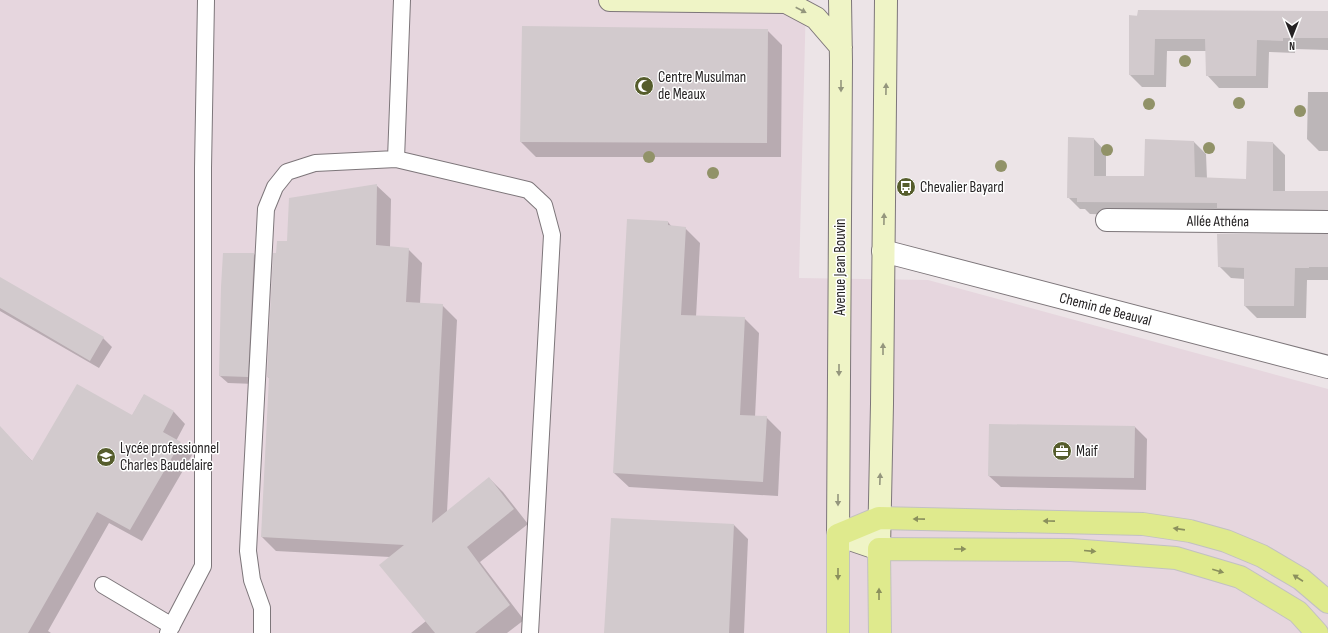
<svg xmlns="http://www.w3.org/2000/svg" width="1328" height="633" viewBox="0 0 1328 633" font-family="'Sofia Sans Condensed',sans-serif">
<rect width="100%" height="100%" fill="#ece4e7"/>
<path fill="#e6d6de" d="M0,0H806L799,278L928,280L1328,389V633H0Z"/>
<path fill="#0003" d="M1328,12V50L1295,49V53L1269,52L1268,88H1219L1207,75L1206,51H1167L1166,87H1142L1130,75V16Z
M767,30L782,45L781,157H536L521,142Z
M1308,92H1328V151H1319L1307,139Z
M1094,139L1106,152V177H1145L1194,142L1206,154L1207,179L1247,180L1273,143L1285,155V192H1328V221L1090,214L1085,209H1080L1068,197Z
M376,185L391,199L390,247L408,249L422,263L420,304L442,305L457,320L447,512L489,478L503,492L528,524L480,562L524,620L507,633H411L426,621L390,557L276,551L262,537L270,379L268,377L277,254L288,242Z
M628,220L668,222L672,227L685,228L700,243L696,317L744,318L759,333L755,417H766L781,432L778,496L629,487L614,473Z
M1328,235V280H1307L1306,318H1257L1245,306V279L1231,278L1219,266Z
M254,254L262,262L255,384L228,383L220,376Z
M0,286L103,338L112,347L99,368L0,311Z
M144,395L174,412L185,424L176,441L180,443L192,455L142,541L109,523L48,631L51,633H0V428L33,462L132,416Z
M1135,427L1147,439L1146,490L1001,487L989,476Z
M734,525L748,539L744,633H605Z"/>
<path fill="#d2cacd" d="M1138,10L1328,11V38H1283V41L1257,40L1256,76H1206L1205,39H1155L1154,75H1129V15L1137,16Z
M522,26L768,29L767,143L520,142Z
M1068,137L1094,138V176H1144L1145,139L1194,141L1195,177L1246,179L1247,141L1273,142V191H1328V210L1217,208V203L1077,202V198H1067Z
M377,184L376,245L409,248L406,302L443,304L432,523L489,477L514,509L467,547L510,605L475,633H435L379,565L404,545L261,537L269,377H267L273,253H276L277,241H287L289,198Z
M627,219L668,221V225L686,227L681,315L745,317L740,415L767,416L763,482L613,473Z
M1217,234H1328V267H1309V268H1295L1294,306H1244V268L1218,267Z
M223,253H254L248,377L219,376L221,287Z
M0,277L104,337L90,361L0,308Z
M77,384L132,415L144,394L174,411L163,432L181,442L130,530L97,512L28,633H0V426L32,461Z
M989,424L1135,426L1134,478L988,476Z
M611,518L734,524L729,633H604Z"/>
<g fill="none" stroke-linecap="round" stroke-linejoin="round">
<defs>
<path id="lane" d="M396,159L402,0
M103,585L172,626
M168,633L203,566V168L206,0
M262,633V608L252,580L248,551L266,209L275,187L287,172L315,163L396,159L528,190L544,205L552,235L530,633"/>
<g id="street">
<path id="s1" d="M1107,220L1328,222"/>
<path id="s2" d="M883,251L1328,367"/>
</g>
<path id="secondary" d="M610,0L786,2L816,18L841,47
M840,0L841,61L838,535L879,549L882,404L886,0"/>
<path id="primary" d="M838,633V535L879,518L1143,524L1190,531L1226,541L1262,556L1301,579L1328,602
M880,633L879,549L1071,550L1176,558L1240,577L1298,612L1317,633"/>
</defs>
<use href="#lane" stroke="#7d767a" stroke-width="18"/>
<use href="#street" stroke="#7d767a" stroke-width="24"/>
<use href="#secondary" stroke="#7d767a" stroke-width="24"/>
<use href="#primary" stroke="#c2c1c1" stroke-width="24"/>
<use href="#lane" stroke="#fff" stroke-width="16"/>
<use href="#street" stroke="#fff" stroke-width="22"/>
<use href="#secondary" stroke="#eff4c6" stroke-width="22"/>
<use href="#primary" stroke="#dfea8d" stroke-width="22"/>
</g>
<g fill="#919268">
<circle cx="1185" cy="61" r="6"/>
<circle cx="1239" cy="103" r="6"/>
<circle cx="1149" cy="104" r="6"/>
<circle cx="1300" cy="111" r="6"/>
<circle cx="1209" cy="148" r="6"/>
<circle cx="1107" cy="150" r="6"/>
<circle cx="649" cy="157" r="6"/>
<circle cx="1001" cy="166" r="6"/>
<circle cx="713" cy="173" r="6"/>
</g>
<defs><path id="oneway-solid" d="M-6-.8H1V-3.2L6.5 0L1 3.2V.8H-6Z"/></defs>
<g fill="#94967d">
<use href="#oneway-solid" transform="translate(801 10) rotate(27)"/>
<use href="#oneway-solid" transform="translate(841 86) rotate(90)"/>
<use href="#oneway-solid" transform="translate(886 89) rotate(-89)"/>
<use href="#oneway-solid" transform="translate(884 219) rotate(-89)"/>
<use href="#oneway-solid" transform="translate(883 349) rotate(-90)"/>
<use href="#oneway-solid" transform="translate(839 370) rotate(90)"/>
<use href="#oneway-solid" transform="translate(880 479) rotate(-88)"/>
<use href="#oneway-solid" transform="translate(838 500) rotate(90)"/>
</g>
<g fill="#8b905d">
<use href="#oneway-solid" transform="translate(919 519) rotate(-179)"/>
<use href="#oneway-solid" transform="translate(1049 521) rotate(-179)"/>
<use href="#oneway-solid" transform="translate(1179 529) rotate(-172)"/>
<use href="#oneway-solid" transform="translate(960 549)"/>
<use href="#oneway-solid" transform="translate(1090 551) rotate(5)"/>
<use href="#oneway-solid" transform="translate(1218 571) rotate(16)"/>
<use href="#oneway-solid" transform="translate(838 574) rotate(90)"/>
<use href="#oneway-solid" transform="translate(1298 578) rotate(-147)"/>
<use href="#oneway-solid" transform="translate(879 594) rotate(-90)"/>
</g>
<defs>
<symbol id="mosque-disc" viewBox="-11 -11 22 22"><circle r="9.5" fill="#565d2c" stroke="#fff"/><path d="M3.5-4.9A6 6 0 1 0 3.5 4.9A5 5 0 1 1 3.5-4.9Z" fill="#fff"/></symbol>
<symbol id="bus-disc" viewBox="-11 -11 22 22"><circle r="9.5" fill="#565d2c" stroke="#fff"/><path d="M-5-6H5V4H4V6H2V4H-2V6H-4V4H-5ZM-3.5-4V0h7V-4ZM-3.5 1.2v1.5H-2V1.2ZM2 1.2v1.5H3.5V1.2Z" fill="#fff"/></symbol>
<symbol id="office-disc" viewBox="-11 -11 22 22"><circle r="9.5" fill="#565d2c" stroke="#fff"/><path d="M-6-3h4V-5.5h4V-3h4V5H-6ZM-1-4.5V-3h2v-1.5ZM-6 0V1H6V0Z" fill="#fff"/></symbol>
<symbol id="school-disc" viewBox="-11 -11 22 22"><circle r="9.5" fill="#565d2c" stroke="#fff"/><path d="M0-5L7-2L0 1L-7-2ZM-4 1L0 2.5L4 1V4Q0 6-4 4Z" fill="#fff"/></symbol>
</defs>
<g fill-rule="evenodd">
<use href="#mosque-disc" x="633" y="75" width="22" height="22"/>
<use href="#bus-disc" x="895" y="176" width="22" height="22"/>
<use href="#office-disc" x="1051" y="440" width="22" height="22"/>
<use href="#school-disc" x="95" y="446" width="22" height="22"/>
</g>
<g text-anchor="middle" stroke-width="3" stroke-linejoin="round" paint-order="stroke">
<g font-size="15" fill="#252223" stroke="#fff" text-anchor="start">
<text x="658" y="82">Centre Musulman<tspan x="658" dy="17">de Meaux</tspan></text>
<text x="920" y="192">Chevalier Bayard</text>
<text x="120" y="453">Lycée professionnel<tspan x="120" dy="17">Charles Baudelaire</tspan></text>
<text x="1076" y="456">Maif</text>
</g>
<g font-size="15" fill="#252223" stroke="#fff">
<text dy="5" stroke="none"><textPath href="#s1" startOffset="111">Allée Athéna</textPath></text>
<text transform="translate(840 267) rotate(-90)" y="5">Avenue Jean Bouvin</text>
<text dy="5" stroke="none"><textPath href="#s2" startOffset="230">Chemin de Beauval</textPath></text>
</g>
</g>
<g transform="translate(1292 36) rotate(180)" stroke="#ffffff" stroke-width="3" paint-order="stroke">
<path d="M0-3L7 15L0 10L-7 15Z" fill="#252223"/>
<text y="-6" font-size="11" font-weight="bold" text-anchor="middle" fill="#252223">N</text>
</g>
</svg>
